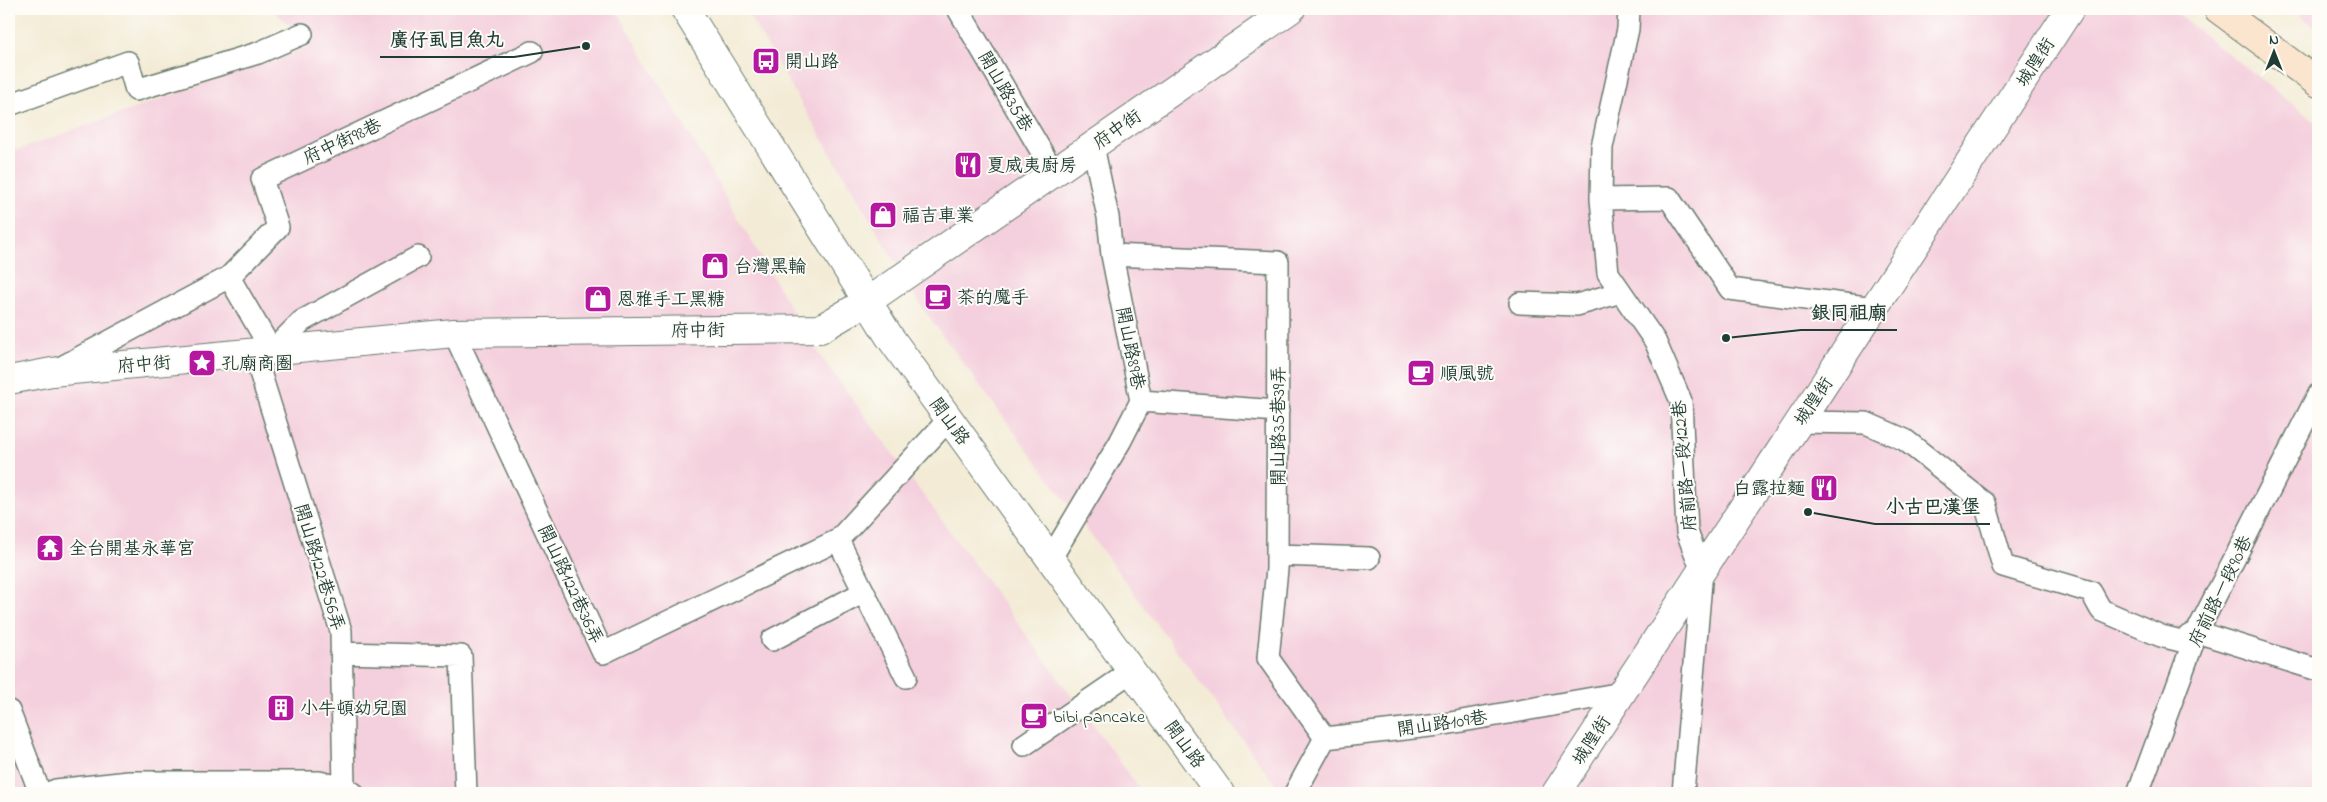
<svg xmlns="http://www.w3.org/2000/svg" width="2327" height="802" viewBox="0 0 2327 802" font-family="'Indie Flower','LXGW WenKai TC',sans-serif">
<rect width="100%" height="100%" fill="#fdfcf7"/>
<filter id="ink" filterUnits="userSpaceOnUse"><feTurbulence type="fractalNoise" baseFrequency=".02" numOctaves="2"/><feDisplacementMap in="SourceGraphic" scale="10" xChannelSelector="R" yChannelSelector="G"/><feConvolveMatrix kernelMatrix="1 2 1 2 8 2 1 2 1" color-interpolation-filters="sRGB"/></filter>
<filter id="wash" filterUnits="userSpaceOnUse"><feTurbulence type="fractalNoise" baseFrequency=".0096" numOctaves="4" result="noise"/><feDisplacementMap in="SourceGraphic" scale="20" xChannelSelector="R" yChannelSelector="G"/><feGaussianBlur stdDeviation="1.12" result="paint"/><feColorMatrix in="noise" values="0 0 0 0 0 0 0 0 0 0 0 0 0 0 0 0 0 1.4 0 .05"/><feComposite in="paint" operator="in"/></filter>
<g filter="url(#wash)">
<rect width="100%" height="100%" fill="#f3ebd5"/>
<path fill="#f4cfdd" d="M271,9H616L811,343L1143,793H9V153L313,45Z
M745,9H2171L2318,124V793H1282L924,310Z
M2292,9H2318V30Z"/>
</g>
<g filter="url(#ink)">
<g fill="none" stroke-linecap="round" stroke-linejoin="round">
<defs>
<path id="lane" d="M958,9L1054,173
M1629,9L1628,29L1602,147L1601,199L1608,273L1655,341L1681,401L1687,532L1702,571L1683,793
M9,105L128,62L136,90L258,53L302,34
M1601,199L1669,198L1730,289L1874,308
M1112,255L1278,262L1277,569L1268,658L1325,738
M229,277L272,351L302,321L418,257
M1520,303L1577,305L1621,292
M454,333L603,653L838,540
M254,353L341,631L344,788
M58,369L229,277L278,227L262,179L532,52
M1141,401L1278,411
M1798,422L1866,423L1905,440L1985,503L2003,566L2091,592L2101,610L2161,636L2181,641L2197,632L2318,670
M1277,555L1369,558
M1051,558L1120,442L1141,401L1112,255L1108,217L1093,146
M772,640L864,592
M341,653L461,656L466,793
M906,677L838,540L948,420
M9,711L40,793
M1024,745L1132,671
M48,793L56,790L129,782H319L344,788L353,793
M1295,793L1325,738L1439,725L1622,693
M2138,793L2197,632L2318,395"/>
<path id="street" d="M685,9L889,336L1220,793
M9,380L52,372L454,333L820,329L868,301L1291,9
M1556,793L2070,9"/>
<path id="secondary" d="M2218,9L2318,83"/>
</defs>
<use href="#lane" stroke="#697a6c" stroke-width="24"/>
<use href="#street" stroke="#697a6c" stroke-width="30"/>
<use href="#secondary" stroke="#697a6c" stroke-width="30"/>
<use href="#lane" stroke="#fff" stroke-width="21"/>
<use href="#street" stroke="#fff" stroke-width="28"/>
<use href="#secondary" stroke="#fbe5cf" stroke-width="28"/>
</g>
</g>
<defs>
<symbol id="bus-square" viewBox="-11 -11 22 22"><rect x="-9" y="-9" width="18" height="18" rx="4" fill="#b5179e" stroke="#fdfcf7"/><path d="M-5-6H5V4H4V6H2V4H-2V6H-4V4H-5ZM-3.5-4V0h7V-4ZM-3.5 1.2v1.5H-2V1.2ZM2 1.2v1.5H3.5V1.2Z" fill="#fff"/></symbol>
<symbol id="restaurant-square" viewBox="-11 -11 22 22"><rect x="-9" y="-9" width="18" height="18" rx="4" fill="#b5179e" stroke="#fdfcf7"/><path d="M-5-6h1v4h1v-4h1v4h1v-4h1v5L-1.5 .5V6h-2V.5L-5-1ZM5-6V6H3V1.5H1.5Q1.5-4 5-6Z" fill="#fff"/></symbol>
<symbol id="shop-square" viewBox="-11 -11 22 22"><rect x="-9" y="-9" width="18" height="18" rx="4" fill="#b5179e" stroke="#fdfcf7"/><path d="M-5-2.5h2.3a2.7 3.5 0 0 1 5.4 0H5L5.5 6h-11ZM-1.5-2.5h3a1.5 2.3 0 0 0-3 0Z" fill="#fff"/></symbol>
<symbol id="cafe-square" viewBox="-11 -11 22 22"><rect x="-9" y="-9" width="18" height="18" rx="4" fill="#b5179e" stroke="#fdfcf7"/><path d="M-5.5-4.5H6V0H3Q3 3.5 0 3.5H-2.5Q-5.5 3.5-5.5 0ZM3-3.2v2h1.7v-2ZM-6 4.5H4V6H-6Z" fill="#fff"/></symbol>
<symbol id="sight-square" viewBox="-11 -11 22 22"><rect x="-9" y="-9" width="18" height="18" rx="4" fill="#b5179e" stroke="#fdfcf7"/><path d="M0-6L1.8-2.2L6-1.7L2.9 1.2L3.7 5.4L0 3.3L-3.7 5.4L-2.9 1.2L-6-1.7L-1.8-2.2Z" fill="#fff"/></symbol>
<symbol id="temple-square" viewBox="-11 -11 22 22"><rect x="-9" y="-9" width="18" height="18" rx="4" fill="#b5179e" stroke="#fdfcf7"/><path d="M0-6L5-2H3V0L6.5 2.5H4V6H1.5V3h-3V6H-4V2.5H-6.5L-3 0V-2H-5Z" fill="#fff"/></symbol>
<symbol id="building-square" viewBox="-11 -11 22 22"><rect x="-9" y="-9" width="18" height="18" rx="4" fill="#b5179e" stroke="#fdfcf7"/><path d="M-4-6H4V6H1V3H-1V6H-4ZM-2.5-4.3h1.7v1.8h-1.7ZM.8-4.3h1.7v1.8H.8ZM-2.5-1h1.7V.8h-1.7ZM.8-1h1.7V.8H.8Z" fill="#fff"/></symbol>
</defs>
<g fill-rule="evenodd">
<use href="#bus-square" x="750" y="45" width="32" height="32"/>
<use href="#restaurant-square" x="952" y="149" width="32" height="32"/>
<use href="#shop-square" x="867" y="199" width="32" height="32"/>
<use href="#shop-square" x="699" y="250" width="32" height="32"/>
<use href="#cafe-square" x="922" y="281" width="32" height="32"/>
<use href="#shop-square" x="582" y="283" width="32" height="32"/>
<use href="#sight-square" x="186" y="347" width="32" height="32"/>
<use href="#cafe-square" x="1405" y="357" width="32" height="32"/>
<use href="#restaurant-square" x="1808" y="472" width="32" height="32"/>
<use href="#temple-square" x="34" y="532" width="32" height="32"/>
<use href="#building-square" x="265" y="692" width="32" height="32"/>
<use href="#cafe-square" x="1018" y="700" width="32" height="32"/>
</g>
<g text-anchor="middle" stroke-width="4" stroke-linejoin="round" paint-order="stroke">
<g font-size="18" fill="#1f3d34" stroke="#fdfcf7" text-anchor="start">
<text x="785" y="67">開山路</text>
<text x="987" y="171">夏威夷廚房</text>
<text x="902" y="221">福吉車業</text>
<text x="734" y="272">台灣黑輪</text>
<text x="957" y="303">茶的魔手</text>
<text x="617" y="305">恩雅手工黑糖</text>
<text x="221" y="369">孔廟商圈</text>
<text x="1440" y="379">順風號</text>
<text x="1805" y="494" text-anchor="end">白露拉麵</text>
<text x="69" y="554">全台開基永華宮</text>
<text x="300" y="714">小牛頓幼兒園</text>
<text x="1053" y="722">bibi pancake</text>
</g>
<g font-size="18" fill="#1f3d34" stroke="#fdfcf7">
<text transform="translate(2035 62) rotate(-57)" y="6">城隍街</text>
<text transform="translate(1006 91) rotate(60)" y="6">開山路35巷</text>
<text transform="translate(1117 129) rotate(-35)" y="6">府中街</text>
<text transform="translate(342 141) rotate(-25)" y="6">府中街98巷</text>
<text transform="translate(698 330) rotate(-1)" y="6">府中街</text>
<text transform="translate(1131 348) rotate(79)" y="6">開山路89巷</text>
<text transform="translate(144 364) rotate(-5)" y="6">府中街</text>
<text transform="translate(1813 401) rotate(-56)" y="6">城隍街</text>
<text transform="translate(950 421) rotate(54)" y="6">開山路</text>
<text transform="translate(1278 426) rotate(-90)" y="6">開山路35巷39弄</text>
<text transform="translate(1684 466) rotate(-95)" y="6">府前路一段122巷</text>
<text transform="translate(320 567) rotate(73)" y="6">開山路122巷56弄</text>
<text transform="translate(571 584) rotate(65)" y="6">開山路122巷36弄</text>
<text transform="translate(2220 591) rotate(-64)" y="6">府前路一段90巷</text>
<text transform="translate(1442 723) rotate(-8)" y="6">開山路109巷</text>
<text transform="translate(1591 740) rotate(-57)" y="6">城隍街</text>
<text transform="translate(1185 744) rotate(54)" y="6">開山路</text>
</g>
</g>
<path fill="none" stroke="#1f3d34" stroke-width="2" d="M586 46L514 57H380M1726 338L1801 330H1897M1808 512L1875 524H1990"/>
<g fill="#1f3d34" stroke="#fdfcf7" stroke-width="2">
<circle cx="586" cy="46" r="5"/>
<circle cx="1726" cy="338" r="5"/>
<circle cx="1808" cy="512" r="5"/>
</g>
<g font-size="19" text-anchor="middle" font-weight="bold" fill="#1f3d34" stroke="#fdfcf7" stroke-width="4" stroke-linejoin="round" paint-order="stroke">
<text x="447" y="46">廣仔虱目魚丸</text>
<text x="1849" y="319">銀同祖廟</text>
<text x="1933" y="513">小古巴漢堡</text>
</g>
<rect width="2327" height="802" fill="none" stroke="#fdfcf7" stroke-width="30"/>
<g transform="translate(2274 52)" stroke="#fdfcf7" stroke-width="4" paint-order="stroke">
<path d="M0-4L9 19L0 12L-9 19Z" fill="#1f3d34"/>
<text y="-8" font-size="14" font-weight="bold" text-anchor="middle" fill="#1f3d34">N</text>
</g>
</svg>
